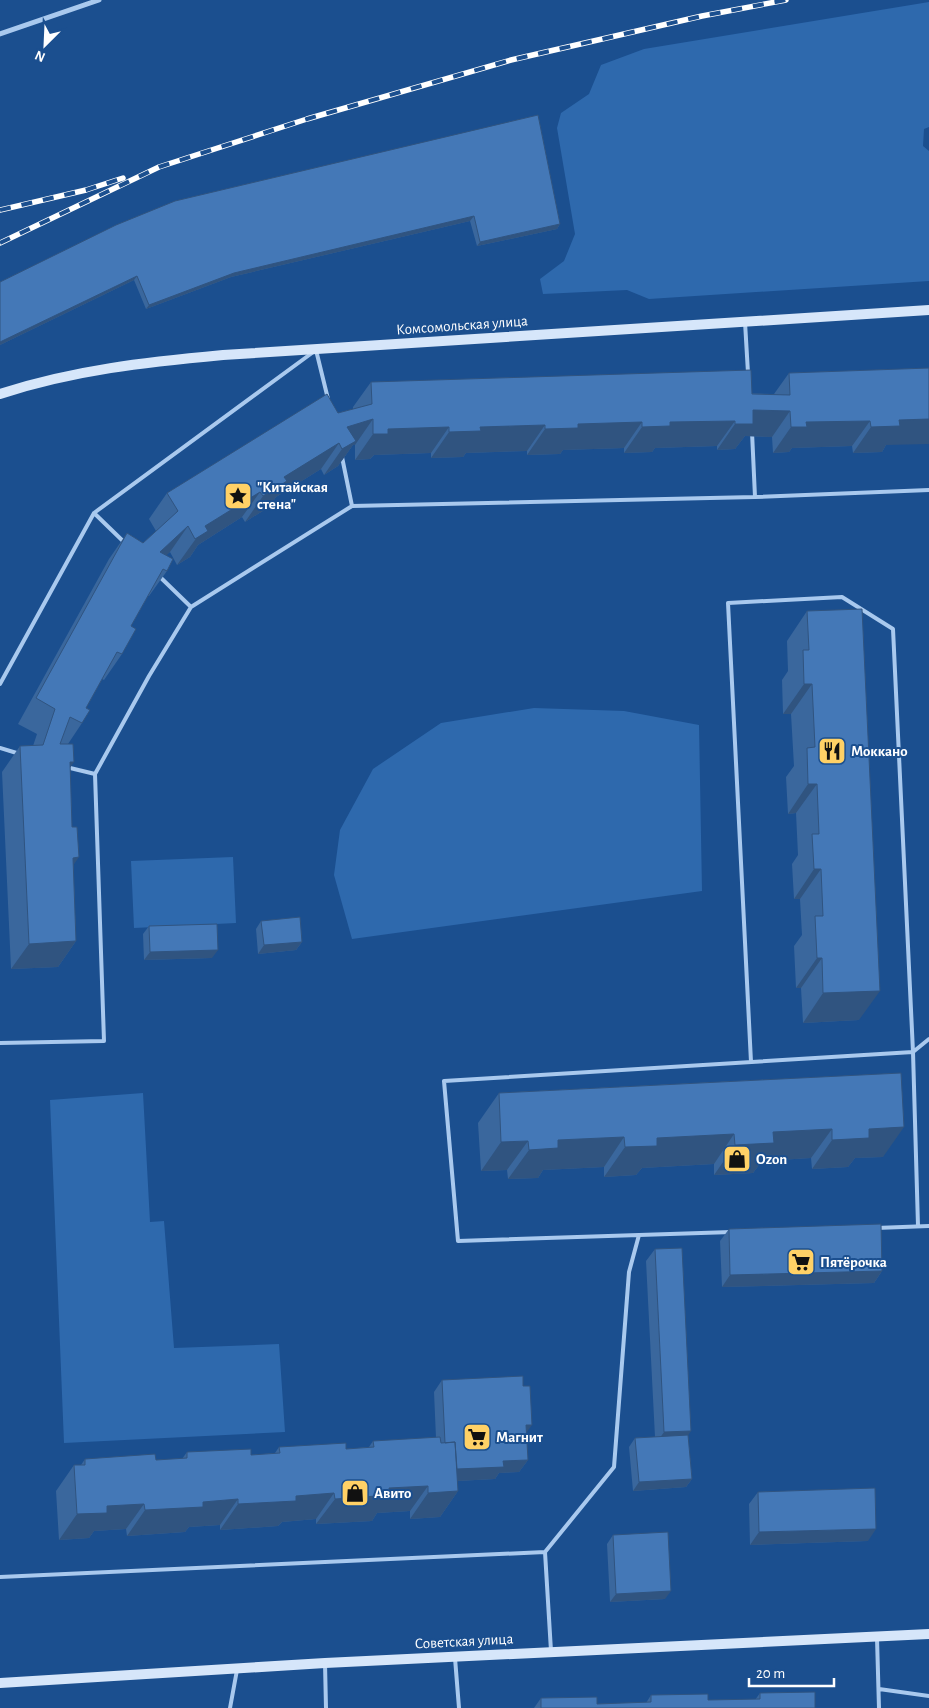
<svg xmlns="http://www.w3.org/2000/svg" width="929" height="1708" viewBox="0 0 929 1708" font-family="'Alegreya Sans',sans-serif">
<rect width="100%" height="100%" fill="#1b4f8f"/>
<path fill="#2e69ad" d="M929,2V127L924,129L923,146L929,151V281L649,299L627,290L543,294L540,279L564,261L575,234L557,128L561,113L589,94L601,65L644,49Z
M534,708L624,711L699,725L702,891L352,939L334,875L340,830L373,769L441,723Z
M233,857L236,923L134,928L131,861Z
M143,1093L150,1222L164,1221L174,1348L279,1344L285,1432L64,1443L50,1100Z"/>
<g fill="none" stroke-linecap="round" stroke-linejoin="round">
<path stroke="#a9c9ee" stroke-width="4" d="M745,322L748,373
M752,432L755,497
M342,457L352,506
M94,513L125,543
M159,576L191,607
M0,684L94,513L316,350L328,399
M0,748L20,754
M66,767L95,774
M0,1043L104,1041L95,774L149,676L191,607L352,506L755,497L929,490
M913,1052L929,1039
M751,1062L728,603L842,597L893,629L913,1052
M876,1228L929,1226
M639,1235L458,1241L444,1081L913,1052L918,1226
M545,1552L614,1467L629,1272L639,1235L732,1232
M0,1577L545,1552L551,1651
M877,1638L879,1708
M455,1658L459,1708
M325,1663L326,1708
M879,1689L929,1696
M230,1708L237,1670"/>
<path stroke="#a9c9ee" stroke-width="5" d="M0,34L99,0"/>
<path stroke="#d6e6fa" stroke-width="10" d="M0,394C73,370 147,362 223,355L929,310
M0,1683L325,1663L929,1634"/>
<defs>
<path id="rail" d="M0,210L86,190L123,178
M0,243L159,167L307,119L511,60L702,16L786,0"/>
</defs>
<use href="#rail" stroke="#fff" stroke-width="5.5"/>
<use href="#rail" stroke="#1b4f8f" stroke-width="4" stroke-dasharray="11" stroke-linecap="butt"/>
</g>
<path fill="#3a679d" d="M538,115L560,224L557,229L477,246L470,221L231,277L146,309L134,280L0,345V282Z
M929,368L886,445L882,452L853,453L852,446L792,448L789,452L773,453L772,437L745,436L735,449L717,450V446L655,448L652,452L624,453V448L563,450L560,454L527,455V451L466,453L463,457L431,458V453L374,455L370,459L355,460V445H353L338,466L324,475L321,469L276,497L269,507L245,522L242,517L198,545L190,557L177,565L170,552L166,555L167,571L149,596H148L131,626L122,654L104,680L102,679L86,708L82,723L68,744L70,768L76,941L58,967L11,969L2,772L20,746H33L37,734L18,724L109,559L127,533L143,543L156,531L149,519L167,493L338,413L353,409V407L371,382L774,394L789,373Z
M807,611L859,1020L803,1023L801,988H796L794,946L802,935L800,899H794L792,864L798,855L796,813L788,814L786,777L794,766L791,714H783L782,680L788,671L787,641Z
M261,921L302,942L296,950L258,954L256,929Z
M149,926L212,958L144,960L143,934Z
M901,1073L883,1157L855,1158L848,1167L812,1169L811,1158L762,1161L753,1173L714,1175V1164L642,1168L636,1175L604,1177V1167L543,1170L538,1178L508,1179L507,1170L481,1171L478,1123L499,1093Z
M729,1229L882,1271L874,1283L722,1287L720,1241Z
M655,1249L688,1435L692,1479L686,1487L633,1491L629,1447L635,1438L655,1437L646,1261Z
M442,1380L526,1432L528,1460L519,1472L499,1473L495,1479L457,1481L458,1491L440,1517L410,1519V1511L377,1513L372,1521L316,1524V1519L282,1522L278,1526L220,1530V1525L189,1527L185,1532L127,1536L126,1529L94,1531L89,1538L59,1540L56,1491L74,1465H81L85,1459L156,1460L182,1459L187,1452L251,1455L275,1453L279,1447L346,1449L369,1447L373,1441L436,1438L434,1392Z
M758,1492L868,1541L750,1545L749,1504Z
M613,1535L665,1599L610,1602L607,1544Z
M760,1693L815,1708H534L541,1698L597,1704L646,1703L651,1695L708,1700H755Z"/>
<path fill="#305480" d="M474,216L470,221L231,277L146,309L149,305L234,273Z
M560,224L557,229L477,246L480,242Z
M137,276L134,280L0,345V342Z
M753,410L790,411L772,437L745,436L735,449L717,450L735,424Z
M373,419L355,445H353L338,466L324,475L342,449L339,443L321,469L276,497L269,507L245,522L263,496L284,477L347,427Z
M929,419V444L886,445L882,452L853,453L871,427L899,420Z
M735,421L717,446L655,448L652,452L624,453L642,427L670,422Z
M870,421L852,446L792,448L789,452L773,453L791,427L806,422Z
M642,422L624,448L563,450L560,454L527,455L545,429L578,424Z
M545,425L527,451L466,453L463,457L431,458L449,432L480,427Z
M449,427L431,453L374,455L370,459L355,460L373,434L388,429Z
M260,492L242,517L198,545L190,557L177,565L205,526Z
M188,526L170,552L142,577L160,552Z
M804,684H812L791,714H783Z
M70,762H74L56,788Z
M808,784H817L796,813L788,814Z
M79,857L61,883L73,858Z
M814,869H821L800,899H794Z
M76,941L58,967L11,969L29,944Z
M302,942L296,950L258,954L264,945Z
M218,950L212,958L144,960L150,952Z
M817,958H822L801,988H796Z
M880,991L859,1020L803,1023L823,993Z
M904,1127L883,1157L855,1158L848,1167L812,1169L832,1140L869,1129Z
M832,1129L811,1158L762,1161L753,1173L714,1175L735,1145L773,1132Z
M734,1134L714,1164L642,1168L636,1175L604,1177L625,1147L657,1138Z
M624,1137L604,1167L543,1170L538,1178L508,1179L529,1150L558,1140Z
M528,1141L507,1170L481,1171L501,1142Z
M882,1271L874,1283L722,1287L730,1275Z
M526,1425H532L523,1437Z
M691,1431L683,1443L655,1445L664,1432Z
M528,1460L519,1472L499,1473L495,1479L438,1482L446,1469L503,1461Z
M692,1479L686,1487L633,1491L639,1482Z
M428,1486L410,1511L377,1513L372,1521L316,1524L335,1499L389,1488Z
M458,1491L440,1517L410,1519L428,1493Z
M334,1493L316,1519L282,1522L278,1526L220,1530L238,1504L296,1496Z
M238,1499L220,1525L189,1527L185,1532L127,1536L145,1510L203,1502Z
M144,1504L126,1529L94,1531L89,1538L59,1540L77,1514L107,1506Z
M876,1529L868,1541L750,1545L759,1532Z
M671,1591L665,1599L610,1602L616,1594Z"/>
<path fill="#4478b7" stroke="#305480" d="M538,115L560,224L480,242L474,216L234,273L149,305L137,276L0,342V282L116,225L175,201Z
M929,368V419L899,420L900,426L871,427L870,421L806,422L807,427H791L790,411L753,410V424H735V421L670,422V426L642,427V422L578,424V428L545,429V425L480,427L481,431L449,432V427L388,429V434H373V419L347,427L356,441L342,449L339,443L284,477L287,481L263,496L260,492L205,526L208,531L195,539L188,526L160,552L173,559L167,571L163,569L131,626L136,629L122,654L117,652L86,708L90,710L82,723L70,717L60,744H73L74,762H70L72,827H77L79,857L73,858L76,941L29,944L20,746L43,745L55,709L36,698L127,533L143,543L178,511L167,493L327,394L338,413L372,404L371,382L751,370L752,394L790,395L789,373Z
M862,609L880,991L823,993L822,958H817L815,916H823L821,869H814L812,834H819L817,784H808L807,748L815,747L812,684H804L803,650H809L807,611Z
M300,917L302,942L264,945L261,921Z
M217,924L218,950L150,952L149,926Z
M901,1073L904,1127L869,1129V1138L832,1140V1129L773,1132L774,1143L735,1145L734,1134L657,1138V1146L625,1147L624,1137L558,1140V1148L529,1150L528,1141L501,1142L499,1093Z
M881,1224L882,1271L730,1275L729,1229Z
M682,1248L691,1431L664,1432L655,1249Z
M523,1376V1386H530L532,1425H526L528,1460L503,1461L504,1467L457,1469L455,1442L445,1443L442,1380Z
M688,1435L692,1479L639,1482L635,1438Z
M440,1437L441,1443L455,1442L458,1491L428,1493V1486L389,1488L390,1495L335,1499L334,1493L296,1496V1501L238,1504V1499L203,1502V1507L145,1510L144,1504L107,1506V1513L77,1514L74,1465H85V1459L155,1454L156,1460L187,1458V1452L251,1449V1455L280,1453L279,1447L346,1443V1449L374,1447L373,1441Z
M875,1488L876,1529L759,1532L758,1492Z
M668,1532L671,1591L616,1594L613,1535Z
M815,1692V1708H541V1698L597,1697V1704L651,1702V1695L708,1694V1700L760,1699V1693Z"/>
<defs>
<symbol id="sight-square" viewBox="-11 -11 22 22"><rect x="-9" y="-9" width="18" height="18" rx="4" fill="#ffd166" stroke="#1b4f8f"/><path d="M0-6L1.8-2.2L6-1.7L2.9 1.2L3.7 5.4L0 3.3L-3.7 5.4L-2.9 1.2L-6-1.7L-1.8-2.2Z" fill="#111"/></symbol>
<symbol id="restaurant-square" viewBox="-11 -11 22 22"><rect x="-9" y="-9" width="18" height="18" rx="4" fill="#ffd166" stroke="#1b4f8f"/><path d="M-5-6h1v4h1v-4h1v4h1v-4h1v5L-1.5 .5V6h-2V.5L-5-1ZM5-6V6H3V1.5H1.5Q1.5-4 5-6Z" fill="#111"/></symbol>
<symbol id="shop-square" viewBox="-11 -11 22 22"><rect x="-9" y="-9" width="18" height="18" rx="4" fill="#ffd166" stroke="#1b4f8f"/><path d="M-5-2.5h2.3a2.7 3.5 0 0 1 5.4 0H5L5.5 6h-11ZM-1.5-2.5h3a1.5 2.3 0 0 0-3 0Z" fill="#111"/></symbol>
<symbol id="supermarket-square" viewBox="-11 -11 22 22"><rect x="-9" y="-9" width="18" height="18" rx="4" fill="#ffd166" stroke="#1b4f8f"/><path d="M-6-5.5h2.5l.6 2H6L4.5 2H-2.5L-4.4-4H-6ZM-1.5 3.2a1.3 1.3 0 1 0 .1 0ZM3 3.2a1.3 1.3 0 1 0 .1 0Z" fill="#111"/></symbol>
</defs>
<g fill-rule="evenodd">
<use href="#sight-square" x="222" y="480" width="32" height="32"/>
<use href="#restaurant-square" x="816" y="735" width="32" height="32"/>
<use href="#shop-square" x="721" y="1143" width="32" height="32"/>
<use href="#supermarket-square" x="785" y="1246" width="32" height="32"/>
<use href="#supermarket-square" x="461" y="1421" width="32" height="32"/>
<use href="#shop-square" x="339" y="1477" width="32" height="32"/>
</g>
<g text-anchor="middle" stroke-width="4" stroke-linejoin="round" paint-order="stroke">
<g font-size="15" fill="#fff" stroke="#1b4f8f">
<text transform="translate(462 325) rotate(-4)" y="5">Комсомольская улица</text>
<text transform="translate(464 1641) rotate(-3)" y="5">Советская улица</text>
</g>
<g font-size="15" font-weight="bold" fill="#fff" stroke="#1b4f8f" text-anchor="start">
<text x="257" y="492">"Китайская<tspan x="257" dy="17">стена"</tspan></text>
<text x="851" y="756">Моккано</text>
<text x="756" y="1164">Ozon</text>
<text x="820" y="1267">Пятёрочка</text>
<text x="496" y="1442">Магнит</text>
<text x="374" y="1498">Авито</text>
</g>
</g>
<g transform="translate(45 45) rotate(204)" stroke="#1b4f8f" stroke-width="4" paint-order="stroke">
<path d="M0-4L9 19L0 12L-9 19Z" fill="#ffffff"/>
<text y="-8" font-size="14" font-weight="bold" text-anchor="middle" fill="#ffffff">N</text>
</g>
<path d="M749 1678v8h85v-8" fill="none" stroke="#ffffff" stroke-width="2.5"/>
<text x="756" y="1678" font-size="15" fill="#ffffff" stroke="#1b4f8f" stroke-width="4" paint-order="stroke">20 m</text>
</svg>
